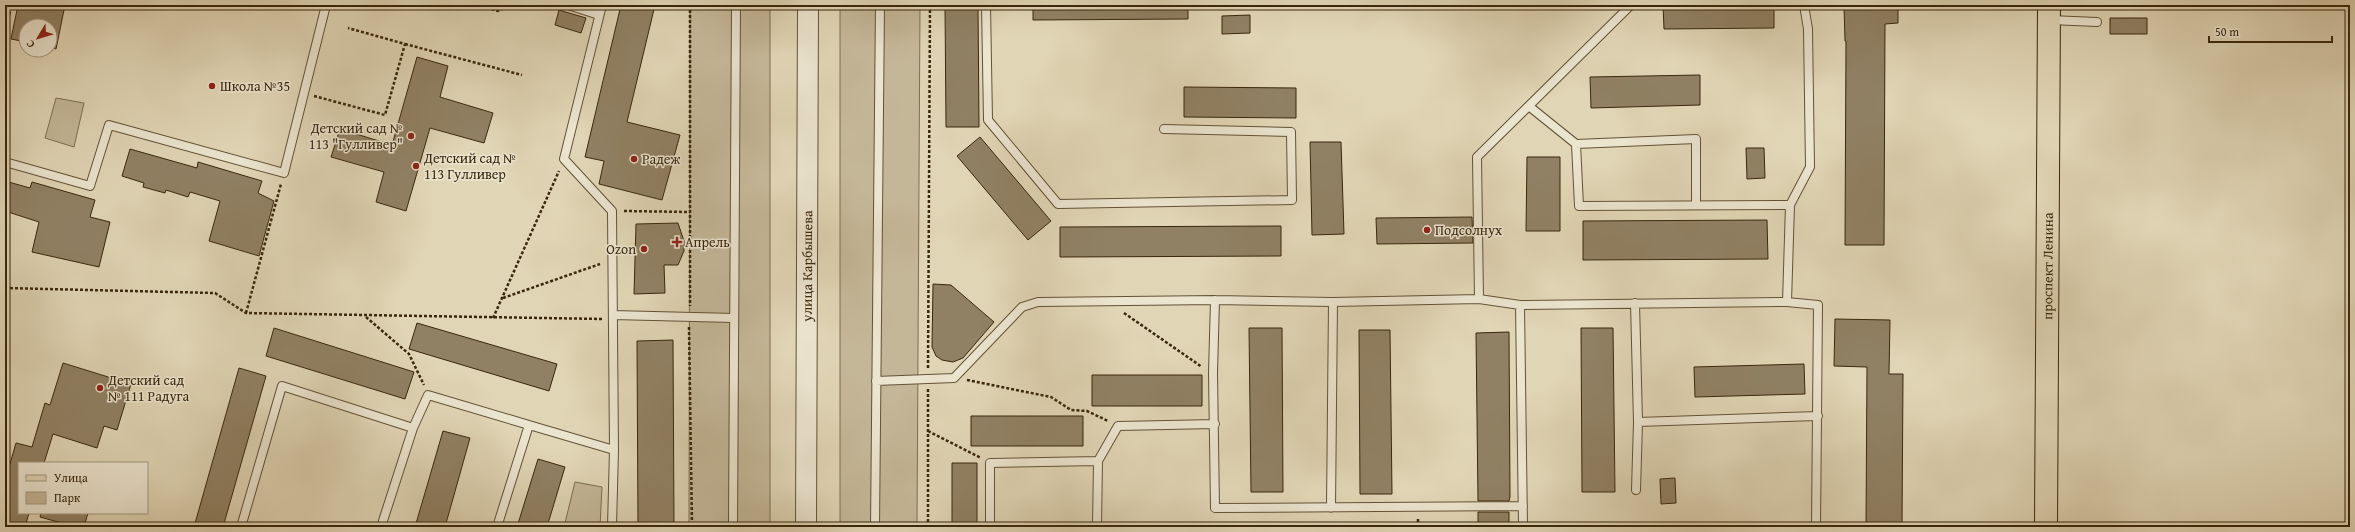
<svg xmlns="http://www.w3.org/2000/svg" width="2355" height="532" viewBox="0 0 2355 532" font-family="'Gentium Book Plus',serif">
<rect width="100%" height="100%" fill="#e0d5b5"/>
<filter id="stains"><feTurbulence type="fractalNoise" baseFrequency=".005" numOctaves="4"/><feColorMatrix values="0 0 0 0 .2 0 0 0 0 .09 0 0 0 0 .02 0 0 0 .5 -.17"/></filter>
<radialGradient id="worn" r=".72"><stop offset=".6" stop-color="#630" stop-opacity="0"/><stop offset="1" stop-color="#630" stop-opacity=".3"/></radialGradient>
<path fill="#c4b798" stroke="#7e6f52" d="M690,5H770V527H689Z
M840,5H920L917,527H840Z
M56,98L84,103L74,147L45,138Z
M575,482L602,487L600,527H564Z"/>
<path fill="#908164" stroke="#39270c" d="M18,5H65L56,49L50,47V26H26V42L11,39Z
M621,5H655L627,122L680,135L662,200L599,184L604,161L585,157Z
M945,5H978L979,127H946Z
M1033,5H1188V19L1033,20Z
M1663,5H1774V28L1664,29Z
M1844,5H1898V23L1885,24L1884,245H1845L1846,41H1845Z
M559,10L586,18L581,33L555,25Z
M1250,15V33L1222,34V16Z
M2110,18H2147V34H2110Z
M417,57L448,66L440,97L493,113L484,143L430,128L406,211L376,202L384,172L331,157L340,129L392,145Z
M1700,75V105L1591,108L1590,77Z
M1184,87L1296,88V118L1184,117Z
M980,137L1051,221L1028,240L957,156Z
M1310,142H1341L1344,234L1312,235Z
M1746,148H1764L1765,178L1747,179Z
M130,149L197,168L198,162L262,181L258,193L274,201L259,256L209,241L220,201L190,192L188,197L166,190L165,193L143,187L144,183L122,176Z
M1527,157H1560V231H1526Z
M5,181L30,188L32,182L95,200L90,217L110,222L99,267L32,252L39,222L5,211Z
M1472,217L1473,243L1377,244L1376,218Z
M1767,220L1768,259L1583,260V221Z
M678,223L684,241V251L678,265H664L665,293L634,294L636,224Z
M1281,226V256L1060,257V227Z
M933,284L951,285L994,322L963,358L953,362L942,360L936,356L932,347Z
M1835,319L1890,320L1889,374H1903L1902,527H1866L1867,367L1834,366Z
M417,323L557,364L549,391L409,349Z
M274,328L414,372L405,399L266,356Z
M1249,328H1282L1283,492H1251Z
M1581,328H1613L1615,492H1582Z
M1359,330H1390L1392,494H1360Z
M1509,332L1510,497L1509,501H1478L1476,333Z
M673,340L674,527H638L637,341Z
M63,363L131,384L117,430L104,426L97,448L53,434L44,463H19V513H29L25,527H5V481L16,443L32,447L45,403L50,405Z
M1804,364L1805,394L1695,397L1694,367Z
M239,368L266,376L223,527H194Z
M1092,375H1202V406H1092Z
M971,416H1083V446H971Z
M443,431L470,438L445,527H415Z
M538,459L565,467L547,527H517Z
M952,463H977V527H952Z
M1675,478L1676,503L1661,504L1660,479Z
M1478,512H1509V527H1478Z
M41,513H88L84,527H76L40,517Z"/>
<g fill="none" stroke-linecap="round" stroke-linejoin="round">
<defs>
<path id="service" d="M568,5L599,15
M602,5L564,159L612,211L614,450L612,527
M986,5L988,120L1058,204L1292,200L1291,132L1164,129
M2050,20L2097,22
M1530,107L1576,144
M5,162L90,186L109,125L284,173L326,5
M1696,204V139L1576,144L1579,206L1790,205
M1479,299L1520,305L1787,302L1818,305L1816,527
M1215,300L1213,373L1215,508L1523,506
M1787,302L1790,205L1810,167L1808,29L1804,5
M1635,303L1638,422L1636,490
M1520,305L1523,527
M613,315L734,318
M876,381L954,378L1022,307L1038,302L1215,300L1333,302
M1638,422L1818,416
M1331,508L1333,302L1479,299L1477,157L1631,5
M241,527L282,386L413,428
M381,527L413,428L428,395L529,425
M497,527L529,425L614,450
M733,527L736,5
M875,527L880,5
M990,527V463L1098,461
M1097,527L1098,461L1118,426L1215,424"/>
<g id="tertiary">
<path id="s1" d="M806,527L808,5"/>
</g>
<g id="primary">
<path id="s2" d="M2046,527L2049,5"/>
</g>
</defs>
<use href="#service" stroke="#635236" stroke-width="10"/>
<use href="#tertiary" stroke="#635236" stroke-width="22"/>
<use href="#primary" stroke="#39270c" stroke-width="24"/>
<path stroke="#39270c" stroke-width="2.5" stroke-dasharray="3 2" stroke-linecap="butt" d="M477,5L498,11L510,5
M690,5V306
M5,29L12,5
M405,44L522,75
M314,96L385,115L405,44L348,28
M624,211L689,212
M5,288L215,293L246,313L602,319
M503,298L600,264
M246,313L281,184
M1124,313L1202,367
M366,317L409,354L424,385
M493,318L559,171
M689,327L692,527
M928,368L930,5
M967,380L1051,397L1071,410L1087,411L1108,421
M928,389V527
M928,431L981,458
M1418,527V519"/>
<use href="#service" stroke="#ebe4cf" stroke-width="8"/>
<use href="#tertiary" stroke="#ebe4cf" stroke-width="20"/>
<use href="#primary" stroke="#e0d5b5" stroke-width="22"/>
</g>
<g fill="#8f2418" stroke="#ebe4cf" stroke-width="1.5">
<circle cx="212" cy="86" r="4"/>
<circle cx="411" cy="136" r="4"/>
<circle cx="634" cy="159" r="4"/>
<circle cx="416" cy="166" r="4"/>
<circle cx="1427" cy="230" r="4"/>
<path d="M675 236h4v4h4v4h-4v4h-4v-4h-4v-4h4z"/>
<circle cx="644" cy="249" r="4"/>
<circle cx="100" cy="388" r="4"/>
</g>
<g text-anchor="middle" stroke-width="3" stroke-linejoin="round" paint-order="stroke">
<g font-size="14" fill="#39270c" stroke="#ebe4cf" text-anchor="start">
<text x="220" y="91">Школа №35</text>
<text x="403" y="133" text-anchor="end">Детский сад №<tspan x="403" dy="16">113 "Гулливер"</tspan></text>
<text x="424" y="163">Детский сад №<tspan x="424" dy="16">113 Гулливер</tspan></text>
<text x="642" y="164">Радеж</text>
<text x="1435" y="235">Подсолнух</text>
<text x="685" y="247">Апрель</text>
<text x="636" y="254" text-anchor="end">Ozon</text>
<text x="108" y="385">Детский сад<tspan x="108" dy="16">№ 111 Радуга</tspan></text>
</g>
<g font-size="14" fill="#39270c" stroke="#ebe4cf">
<text dy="5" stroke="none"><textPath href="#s1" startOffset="261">улица Карбышева</textPath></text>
<text dy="5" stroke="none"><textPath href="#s2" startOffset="261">проспект Ленина</textPath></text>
</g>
</g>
<rect width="2355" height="532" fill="none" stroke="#e0d5b5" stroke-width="20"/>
<rect x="6" y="6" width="2343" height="520" fill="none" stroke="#39270c" stroke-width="2"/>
<rect x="10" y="10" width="2335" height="512" fill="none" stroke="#39270c"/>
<rect x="18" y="462" width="130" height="52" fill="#ebe4cf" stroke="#a49881"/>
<rect x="26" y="475" width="20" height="6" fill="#e0d5b5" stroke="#a49881"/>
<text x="54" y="482" font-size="12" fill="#39270c">Улица</text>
<rect x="26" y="492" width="20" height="12" fill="#c4b798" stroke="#a49881"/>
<text x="54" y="502" font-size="12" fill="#39270c">Парк</text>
<g transform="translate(38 38) rotate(232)"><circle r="19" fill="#ebe4cf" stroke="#a49881"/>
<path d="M0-3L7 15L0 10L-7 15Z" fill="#8f2418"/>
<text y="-6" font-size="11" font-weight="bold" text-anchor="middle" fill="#39270c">С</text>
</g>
<path d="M2209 36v6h123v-6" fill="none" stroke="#39270c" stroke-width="2"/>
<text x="2215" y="36" font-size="12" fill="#39270c" stroke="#ebe4cf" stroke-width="3" paint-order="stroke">50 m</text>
<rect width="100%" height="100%" filter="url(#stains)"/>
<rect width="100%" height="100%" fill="url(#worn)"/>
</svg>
